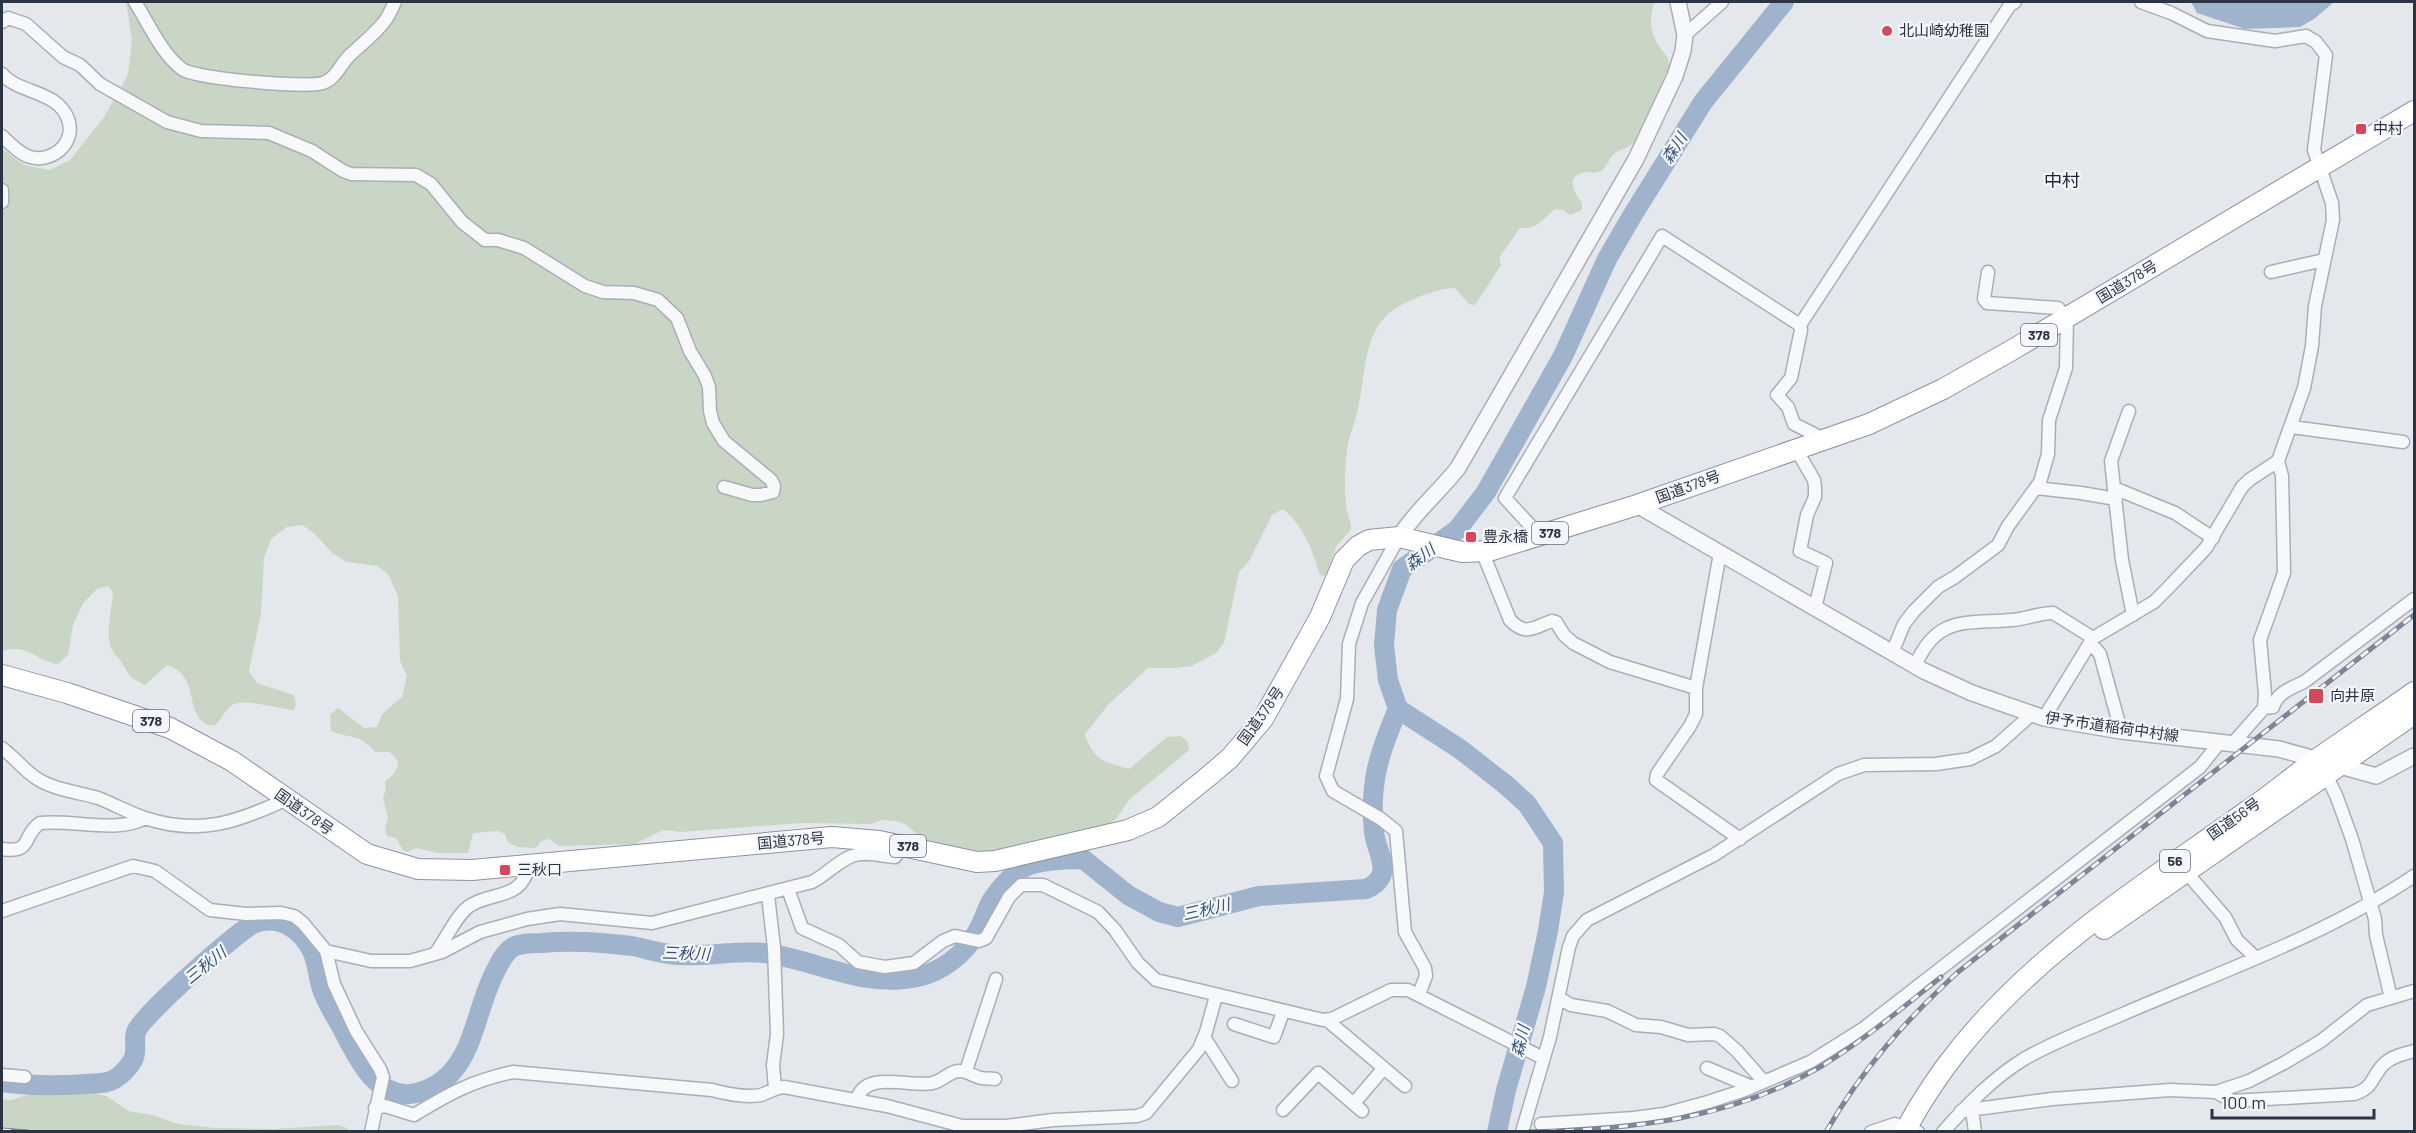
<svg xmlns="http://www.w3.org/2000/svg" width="2416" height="1133" viewBox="0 0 2416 1133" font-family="Barlow,'Noto Sans JP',sans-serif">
<rect width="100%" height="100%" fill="#e4e7ec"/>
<path fill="#c9d6c5" d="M126,2H1655C1648,18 1650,34 1661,49C1667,56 1669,58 1669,67L1635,141C1629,148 1623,148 1615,153C1609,157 1608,167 1601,171C1595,174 1593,172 1587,172C1564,175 1574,192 1582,203V210L1570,215L1563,210L1555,209C1543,219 1537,230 1520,228L1499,258L1501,265L1475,305L1469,304L1455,288C1436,288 1398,303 1385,317C1363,340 1365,380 1358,408C1356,419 1352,429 1349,439C1345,459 1344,483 1346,503C1346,512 1351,520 1351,530L1337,545L1327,573L1324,576L1320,575C1313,551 1303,525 1283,509L1272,515L1249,561L1239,572L1224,643L1216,653L1192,666L1175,668H1148L1108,705L1085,734C1094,761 1103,761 1129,769L1167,737L1181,736L1188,742L1189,750L1129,800L1116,819L1104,827L992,853L940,844L922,838L905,824L895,821L882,820L871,824L802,823L681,832L663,830L635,844L559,846L549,839L541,841L536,848L517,847L508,842L505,834L498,831L473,833L468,853H438L417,848L408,852L403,850L396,838L387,836L385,829L388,817L383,799L386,788L385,781L393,775L398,766L397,760L390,752H375C358,732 352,740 331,731L330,715L338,708L364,728L377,727L382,714L402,697L407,676L400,661L398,596L388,574L377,566L347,562L332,553L314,533L302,525L287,527L271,539L264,558L261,613L249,671L257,683L294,695L296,704L294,710C278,709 241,696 230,707C224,712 221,720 215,725H208C183,712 201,676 167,665L145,685C125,675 131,676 120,660C117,656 113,653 111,648C105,633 112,609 113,592L108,586L97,589L84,602L73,625L68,655L58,664C33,660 29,643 2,651V149L24,165L50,170L70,160L104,117L128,75L132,40Z
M88,1092L106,1096L129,1111L152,1115L178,1124L216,1128L275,1129L338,1125L347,1128L349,1131H2V1099L12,1100L30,1094Z"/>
<path fill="#9fb4cc" d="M2191,2H2334L2314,19L2300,27L2245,29L2197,13Z"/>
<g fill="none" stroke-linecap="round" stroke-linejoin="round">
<path stroke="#9fb4cc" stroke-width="20" d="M2,1082C30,1086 57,1086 86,1084C92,1083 101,1084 107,1082C117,1080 128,1069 133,1060C138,1050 133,1041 136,1032C141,1016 239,930 255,923C280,914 302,930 312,951C318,964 318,979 323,992C328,1005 336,1017 343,1030C357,1058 378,1102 416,1093C475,1079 472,1014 496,970C500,962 505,952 513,947C521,943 532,943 541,943C572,940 601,942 632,946C648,949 665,955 680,955C708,957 737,950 765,953C816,960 864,989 917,977C941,972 965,954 977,932C983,922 986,910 992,900C999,889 1015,871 1027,866C1043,860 1066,859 1083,859L1128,895L1159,912L1178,917L1259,896L1366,889C1373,886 1380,881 1382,873C1385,861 1375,845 1374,832C1369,783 1379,753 1398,709
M1497,1132L1506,1090L1536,987L1548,931L1554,892L1553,843L1527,804L1506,785L1460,749L1398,709L1388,680L1384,645L1387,610L1402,569L1457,530L1486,492L1563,356L1607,259L1632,216L1703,102L1784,2"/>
<defs>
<path id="minor" d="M135,2C149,24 161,53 182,69C195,79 307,88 323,83C335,79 340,66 348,57C360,45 374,35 384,22C389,16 392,8 395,2
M2,22L8,18L26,24L63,57L80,65L100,84L167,122L201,131L269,133L312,151L343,171L351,174L416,175L431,184L462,222L485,240H498L524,248L585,286L603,292L634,293L658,300L677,318L690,351L705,376L709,387L710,411L713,423L724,441L771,480L774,486L773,492L761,495H752L724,487
M1685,35L1722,2
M2,74C19,94 57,90 68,119C77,144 50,165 27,156C18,152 9,143 2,136
M2,190V202
M2271,272L2324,260
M1800,325L1801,330L1791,378L1777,395L1788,407L1794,424L1824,439
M2129,411L2111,461L2122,560L2133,615
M2292,427L2403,442
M1796,449L1814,480L1815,487V497L1807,515L1800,551L1826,563L1815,608
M2036,488L2081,493L2116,499
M2114,488L2175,513L2213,538
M1540,536L1505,498L1662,236L1800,325L2010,5L2015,2
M1399,537L1362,603L1349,644L1347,699L1326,776L1333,791L1381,819L1396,831L1405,932L1425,968L1426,976L1419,994
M1482,551L1510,620C1526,637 1534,627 1552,621L1556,622L1564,635L1573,643L1610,662L1696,688
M1720,553L1696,688V714L1690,726L1657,774L1656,780L1740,839
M2090,642L2100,654L2121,731
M1892,653L1904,624L1914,611L1938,587L1955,577L1998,545L2008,526L2040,482L2048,454L2049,420L2066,368L2067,318L2058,308L1987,303L1984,299L1988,272
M1915,666C1937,615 1965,624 2012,620C2026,619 2039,613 2053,613L2093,638
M2264,708L2273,707C2277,693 2291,688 2304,682L2414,599
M2044,718L2093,638L2154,602L2168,588L2206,548L2242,487L2249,480L2278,461L2304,388L2312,346L2315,306L2333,220L2332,203L2314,150L2326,55L2316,42L2306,36L2275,41L2207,31L2171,13L2141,2
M2234,742L2264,708L2265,694L2260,640L2284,573L2282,476L2278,461
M2,748C14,757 24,770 36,778C54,790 78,792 98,798C114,804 129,813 145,818C199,836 238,822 287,799
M2326,775L2336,795L2352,839L2375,919L2376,935L2391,998
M2,849C33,854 22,835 40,823C71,819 117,834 145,818
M2186,872L2225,917L2237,940L2256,958
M788,889L802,928L839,945L858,962L885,967L914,963L943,941L955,936L979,941L986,938L1009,897L1021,885H1043L1098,912L1115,930L1138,963L1156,980L1323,1020L1332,1019L1391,990H1408L1543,1058
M768,895L774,948L777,1034L773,1065L775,1088
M2,911L133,866L155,871L210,910L246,914L281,913L294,916L303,923L326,951L334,984L356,1031L380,1069L383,1077L371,1132
M326,951L371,961H410L442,952L480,932L527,919L560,914L652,923L812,882C826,875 838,861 852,856C865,851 881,856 895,857L903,845
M435,954C445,941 457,913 471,905C495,891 521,900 529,866
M1559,998L1571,1005L1607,1011L1636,1025L1661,1027L1688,1035L1714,1034L1720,1036L1737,1051L1764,1082
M1327,1020L1405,1086
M1234,1024L1274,1037L1283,1012
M1204,1037L1232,1081
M1707,1068L1752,1087
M966,1071L996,979
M2,1075L25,1077
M2216,1092L2232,1101L2354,1094C2374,1088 2371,1077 2384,1064C2392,1056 2404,1054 2414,1051
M857,1100C864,1069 911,1088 933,1083C942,1081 949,1072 958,1071C967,1070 972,1076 981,1078C985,1079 990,1078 995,1079
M1354,1103L1384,1068
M375,1108L385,1106L414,1115C450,1093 472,1081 513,1072L712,1090C727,1094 745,1098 761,1095C770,1092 774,1088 784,1087L887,1106L962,1126H1006L1053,1120L1137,1116L1146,1113L1199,1049L1206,1032L1216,996
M1283,1110L1318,1073L1362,1111
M1972,1110L1975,1132
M1961,1111L2052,1099L2170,1090L2216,1092L2249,1081L2284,1063L2321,1041L2367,1005L2414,991
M1541,1124L1634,1118L1664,1114L1708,1102L1745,1090L1810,1062L1864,1028L2200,767L2221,741
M1522,1132L1550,1037L1569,947L1573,936L1587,920L1714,855L1838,774L1864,765L1936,764L1970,759L1996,746L2032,714
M1871,1132L1895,1124L1918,1132
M1943,1132C1967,1105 1993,1078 2024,1059C2055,1041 2091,1028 2123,1014C2222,971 2324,936 2414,876"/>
<path id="tertiary" d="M1637,505L1924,671L1972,693L2044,718L2121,731L2279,749L2376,776L2414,756
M1399,537C1416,511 1439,492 1458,468L1636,159L1658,112L1675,76L1683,51L1685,35L1678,2"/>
<path id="trunk" d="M2,675L67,693L170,728L232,761L367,854L418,869L472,870L832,837L879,841L977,862L995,861L1128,830L1158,817L1204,780L1230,758L1263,719L1320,617L1344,560L1358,546L1369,540L1399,537L1462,552L1489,551L1637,505L1869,424L1943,389L2012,350L2414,111
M2104,929L2414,714
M1905,1132C1916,1109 1931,1087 1946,1066C2026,958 2140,888 2247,811C2271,795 2293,776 2317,759C2349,736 2382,715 2414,692"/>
</defs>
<use href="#minor" stroke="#a9aeb7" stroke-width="15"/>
<use href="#tertiary" stroke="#a9aeb7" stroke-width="18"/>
<use href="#trunk" stroke="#8b94a3" stroke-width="22"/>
<use href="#minor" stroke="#f7f8fa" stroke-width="12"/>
<use href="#tertiary" stroke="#f7f8fa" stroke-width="15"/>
<use href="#trunk" stroke="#fff" stroke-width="20"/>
<defs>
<path id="rail" d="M2,1130L28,1132
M1529,1132C1632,1129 1729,1120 1820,1067C1863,1041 1902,1008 1941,977
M1826,1132C1862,1069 1906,1020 1958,972L2414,615"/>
</defs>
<use href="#rail" stroke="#7d8696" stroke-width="5"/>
<use href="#rail" stroke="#f4f6f9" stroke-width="3" stroke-dasharray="9" stroke-linecap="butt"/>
</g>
<g fill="#d1495b" stroke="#f4f6f9" stroke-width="2">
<circle cx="1887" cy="31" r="6"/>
<rect x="2355" y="123" width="12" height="12" rx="3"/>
<rect x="1465" y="531" width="12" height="12" rx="3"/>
<rect x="2308" y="688" width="16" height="16" rx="3"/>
<rect x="499" y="864" width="12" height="12" rx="3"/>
</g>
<g text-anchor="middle" stroke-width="4.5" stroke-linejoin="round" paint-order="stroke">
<g fill="#f4f6f9" stroke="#676e7b" stroke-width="1.5">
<rect x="2021" y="324" width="36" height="22" rx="4.5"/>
<rect x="1532" y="522" width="36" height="22" rx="4.5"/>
<rect x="133" y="710" width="36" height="22" rx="4.5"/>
<rect x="890" y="835" width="36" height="22" rx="4.5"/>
<rect x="2160" y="850" width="30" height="22" rx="4.5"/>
</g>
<g font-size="14" font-weight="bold" fill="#2b3445">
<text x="2039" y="340">378</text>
<text x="1550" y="538">378</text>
<text x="151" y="726">378</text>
<text x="908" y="851">378</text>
<text x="2175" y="866">56</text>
</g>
<g font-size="15" fill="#2b3445" stroke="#f4f6f9" text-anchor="start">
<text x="1899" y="36">北山崎幼稚園</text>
<text x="2373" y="134">中村</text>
<text x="1483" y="542">豊永橋</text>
<text x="2330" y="701">向井原</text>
<text x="517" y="875">三秋口</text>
</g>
<g font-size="15" fill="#2b3445" stroke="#f4f6f9">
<text transform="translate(2127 282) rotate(-31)" y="5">国道378号</text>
<text transform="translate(1688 487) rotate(-20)" y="5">国道378号</text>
<text transform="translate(1261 716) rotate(-55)" y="5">国道378号</text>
<text transform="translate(2112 727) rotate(8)" y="5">伊予市道稲荷中村線</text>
<text transform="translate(304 812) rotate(35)" y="5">国道378号</text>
<text transform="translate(2234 819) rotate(-35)" y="5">国道56号</text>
<text transform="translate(791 841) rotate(-5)" y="5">国道378号</text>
</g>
<g font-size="16" font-style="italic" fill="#34527a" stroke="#f4f6f9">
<text transform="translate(1674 148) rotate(-58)" y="6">森川</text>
<text transform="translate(1420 557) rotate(-37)" y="6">森川</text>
<text transform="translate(1206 909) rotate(-13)" y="6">三秋川</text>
<text transform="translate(686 953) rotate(2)" y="6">三秋川</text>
<text transform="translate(205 965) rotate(-39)" y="6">三秋川</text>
<text transform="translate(1520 1041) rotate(-76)" y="6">森川</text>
</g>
<g font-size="18" fill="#1d2536" stroke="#f4f6f9">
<text x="2062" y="187">中村</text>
</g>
</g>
<rect width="2416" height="1133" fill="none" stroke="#2b3445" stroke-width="6"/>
<path d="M2212 1109v9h162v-9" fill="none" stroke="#2b3445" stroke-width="3"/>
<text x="2221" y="1109" font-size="18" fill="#2b3445" stroke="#f4f6f9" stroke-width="4.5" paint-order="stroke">100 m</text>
</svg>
